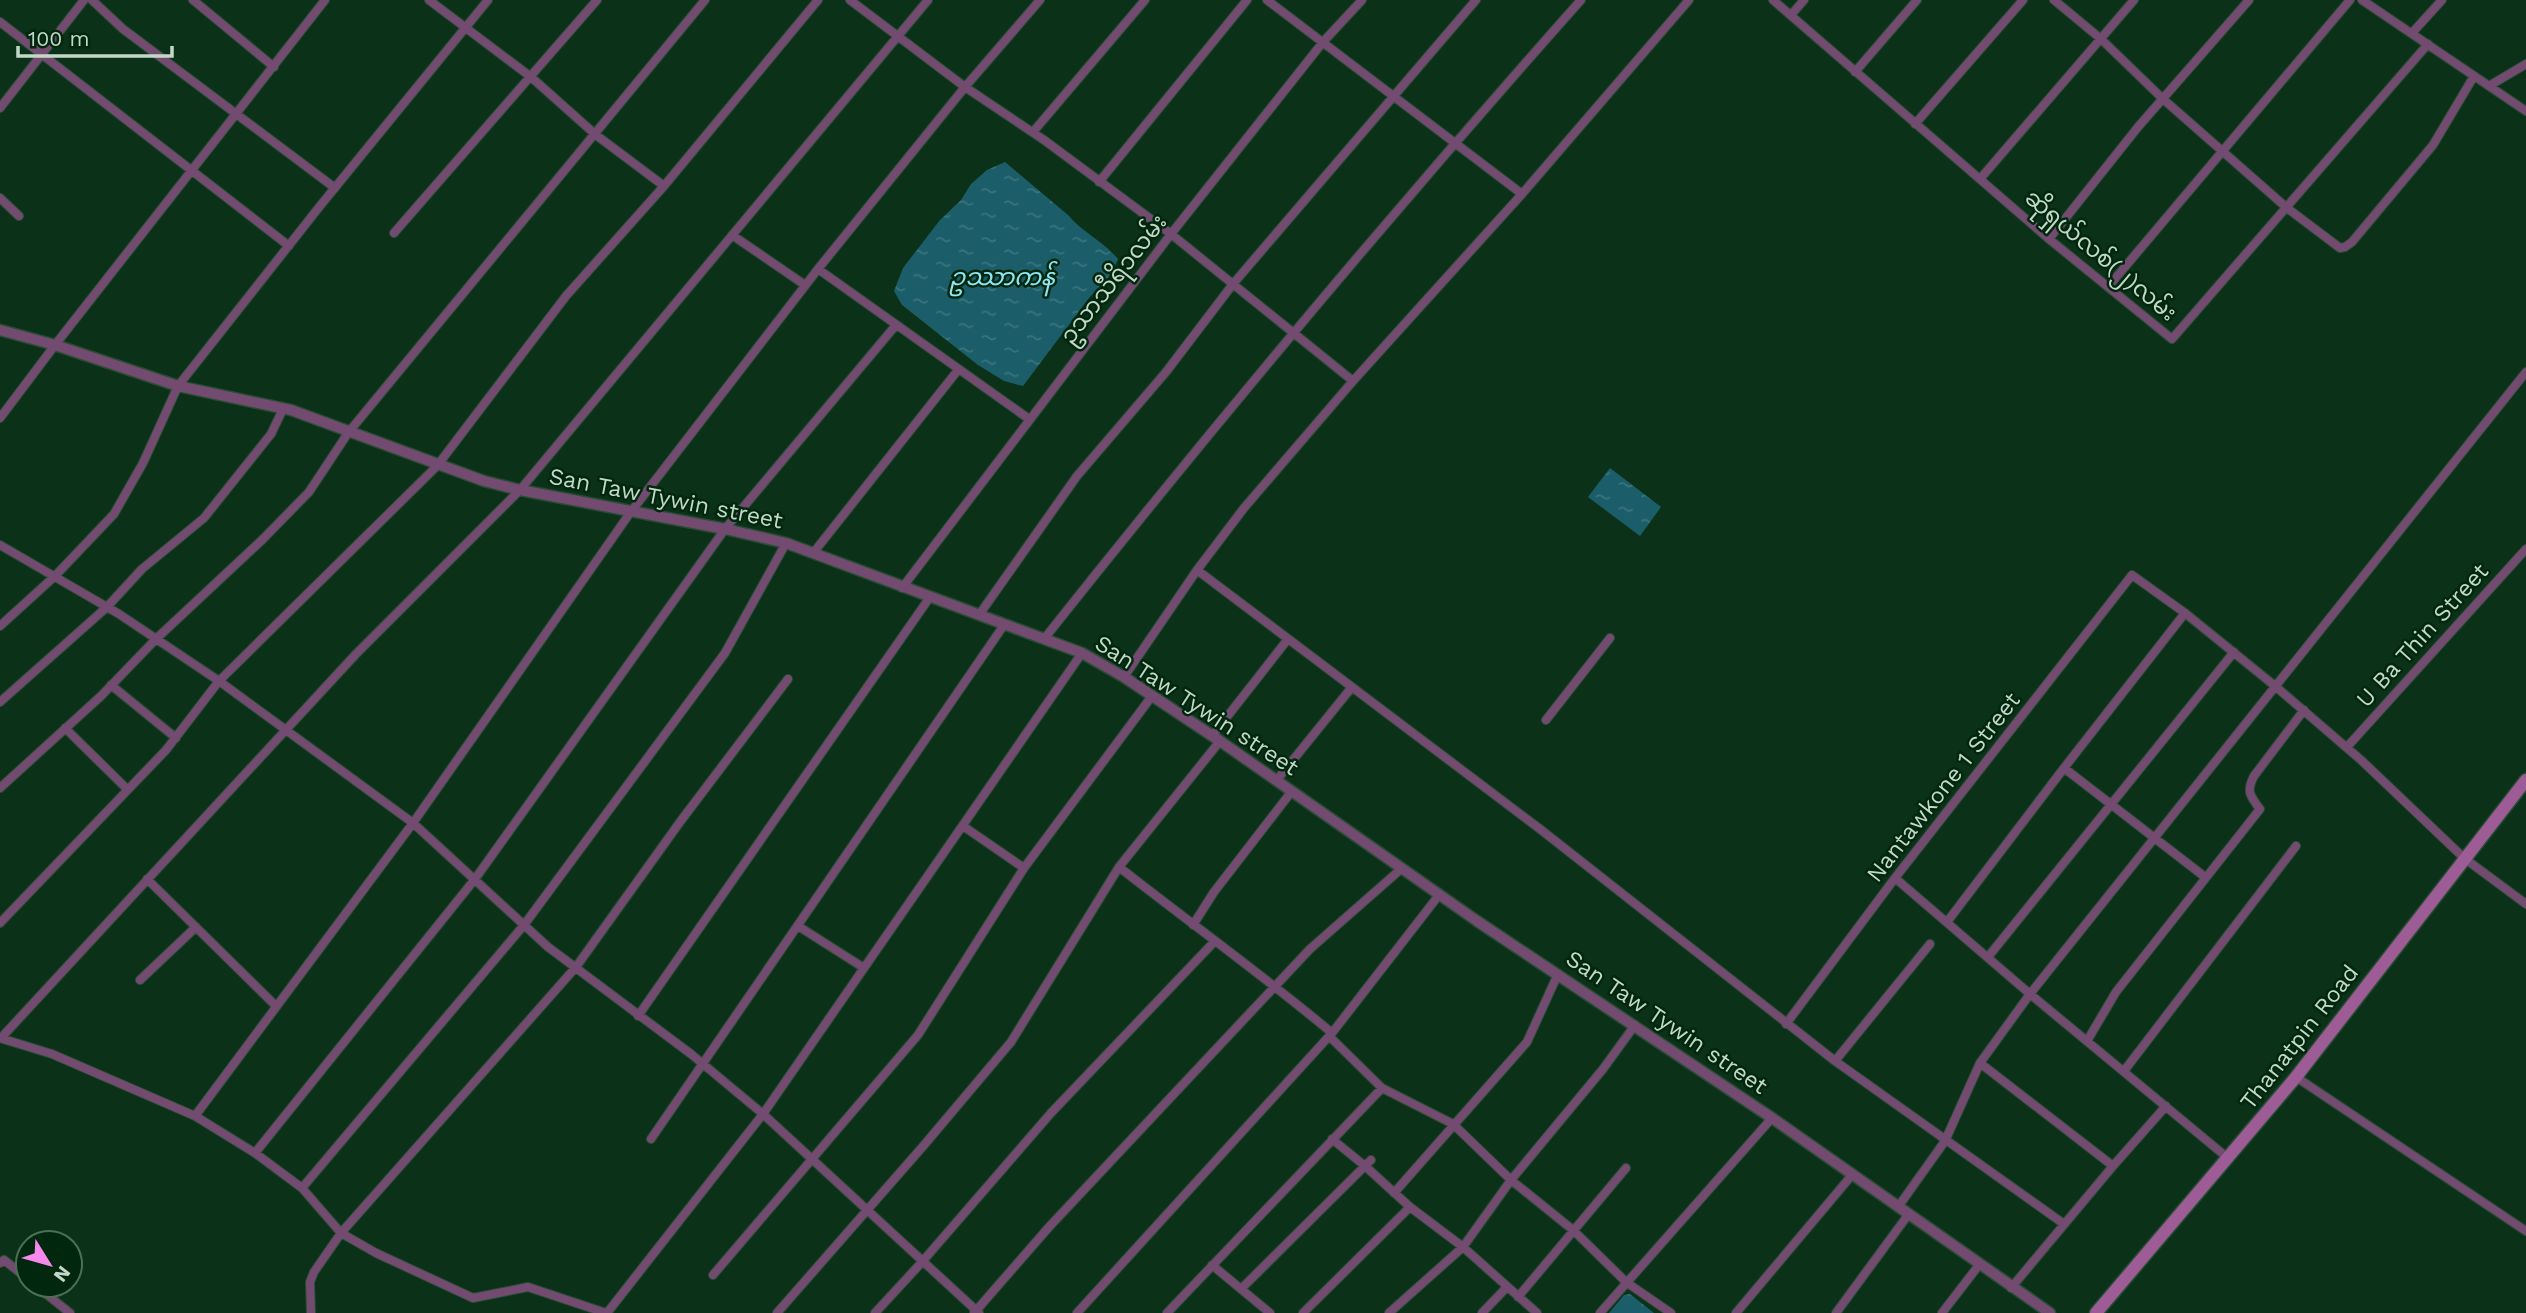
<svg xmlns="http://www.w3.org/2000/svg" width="2526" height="1313" viewBox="0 0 2526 1313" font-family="'Work Sans','Noto Sans Myanmar',sans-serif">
<defs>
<pattern id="water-ripples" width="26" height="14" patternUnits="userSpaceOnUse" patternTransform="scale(1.75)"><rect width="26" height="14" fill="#1b5e69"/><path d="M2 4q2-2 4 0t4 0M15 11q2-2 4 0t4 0" fill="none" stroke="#3a747d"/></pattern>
</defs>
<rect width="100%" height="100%" fill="#0b3218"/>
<path fill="url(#water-ripples)" d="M1005,162L1068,215C1082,232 1103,241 1118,259L1112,273L1089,298L1023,386L1004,381L978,365L902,305L894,291L903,268L940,220L961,200L971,184L987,170Z
M1610,468L1661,507L1640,536L1588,497Z
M1630,1294L1654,1313H1609L1624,1295Z"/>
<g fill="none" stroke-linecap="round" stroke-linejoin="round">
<defs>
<path id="minor" d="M92,0L123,29L335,188
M193,0L274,67
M429,0L531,77L596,135L664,186
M850,0L965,87L1044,140L1171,234L1353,381
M1267,0L1522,194
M1773,0L2049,239L2172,339L2428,44
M2054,0L2101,39L2163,99L2287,208L2340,248L2345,247L2352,242L2433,145L2474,76
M2362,0L2526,111
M1791,15L1804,0
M0,22L289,246
M2412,33L2442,0
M1855,72L1917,0
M2489,86L2526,64
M0,108L84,0
M1915,124L2023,0
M1033,132L1145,0
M1980,179L2134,0
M1099,182L1247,0
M0,198L19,216
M394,233L597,0
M732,235L805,285
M2049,239L2138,127L2249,0
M818,269L1029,419
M2108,287L2350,0
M0,418L55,345L325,0
M0,545L119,614L219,681L413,823L548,947L691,1054L763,1114L979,1313
M814,552L958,370
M1197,570L1540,829L1835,1061L2064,1224
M902,588L1171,234L1323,42L1362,0
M979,615L1077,476L1166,372L1233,284L1476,0
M0,626L55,576L114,514L143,463L178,386L320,206L488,0
M1044,639C1217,421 1396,208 1581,0
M1124,677L1197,570L1244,508L1353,381L1522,194L1689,0
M111,685L176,738
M0,702L107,607L142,569L204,518L271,434L283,409
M1546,720L1610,638
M65,728L127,789
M1212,736L1288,639
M2347,747L2526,549
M2064,768L2205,877
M1276,781L1352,687
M0,788L101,696L156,639L263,539L309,492L348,433L705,0
M963,826L1024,868
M1119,867C1190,923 1263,975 1332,1033
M1895,878L2030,994L2229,1159
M147,879L276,1006
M1947,922L2064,768L2185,613
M0,923L166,750L219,681L437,466L566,296L664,186L818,0
M1193,925L1214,892L1292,791
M798,926L864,968
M1988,957L2234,652
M140,980L196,927
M638,1016L930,597
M1786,1024L1895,878L2132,575L2185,613L2275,686L2361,760L2464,858L2526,904
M1329,1036L1382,1088L1453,1124L1511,1180L1573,1230L1626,1282L1671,1313
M0,1038L52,1054L195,1116L255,1153L302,1188L341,1233L376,1253L473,1298L528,1287L606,1313
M1,1038L356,654L520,490L928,0
M2087,1041L2116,992L2260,809C2250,796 2246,791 2254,776L2304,710
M1835,1061L1930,944
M1980,1063L2113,1166
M2124,1071L2296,846
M2296,1077L2526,1231
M195,1116L413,823L630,513L818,269L965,87L1040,0
M651,1139L1004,625
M255,1153L475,879L725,529L896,325
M302,1188L524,925L725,653L786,543
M1394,1193L1527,1042L1558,974
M1410,1207L1463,1247L1537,1313
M1898,1207L1945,1141L1980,1063L2030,994L2526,372
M0,1263L4,1260L28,1279
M1212,1265L1270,1313
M713,1275L918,1035L1024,868L1152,696
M35,1285L70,1313
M2011,1288L2113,1166L2166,1106
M1241,1289L1371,1160
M1518,1297L1626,1168
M311,1313L310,1282L314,1272L341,1233L576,967L680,822L788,679
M607,1313L763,1114L1082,653
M777,1313L925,1144L1011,1042L1119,867L1220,741
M875,1313L922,1262L1051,1113L1214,942
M974,1313L1049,1227L1310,949L1401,869
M1077,1313L1332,1033L1439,895
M1167,1313L1382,1088
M1303,1313L1410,1207L1365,1166L1332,1139
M1389,1313L1463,1247L1511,1180L1603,1069L1635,1025
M1482,1313L1507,1287
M1600,1313L1772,1118
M1736,1313L1852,1175
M1836,1313L1908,1215
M1942,1313L1979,1265"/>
<path id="tertiary" d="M0,330L55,345L178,386L291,410L484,481L520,490L725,529L786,543L1082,653L1124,677L1220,741L1477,921L1772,1118L2050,1313"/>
<path id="secondary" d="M2096,1313L2296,1077L2526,780"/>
</defs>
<use href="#minor" stroke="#284d34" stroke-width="10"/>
<use href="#tertiary" stroke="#284d34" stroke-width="13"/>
<use href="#secondary" stroke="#284d34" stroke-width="15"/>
<use href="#minor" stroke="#744b70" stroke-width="8"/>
<use href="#tertiary" stroke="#744b70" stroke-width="10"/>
<use href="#secondary" stroke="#9e5c97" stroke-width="12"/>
</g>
<g text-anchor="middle" stroke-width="5" stroke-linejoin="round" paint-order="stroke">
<g font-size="23" fill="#c3d8c7" stroke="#01280e">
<text transform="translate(2101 255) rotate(40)" y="8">ဆိုရှယ်လစ်(၂)လမ်း</text>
<text transform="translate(1113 279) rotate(-52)" y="8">ဥသာသီရိ၁လမ်း</text>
<text transform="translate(666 498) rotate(11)" y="8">San Taw Tywin street</text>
<text transform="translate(2422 635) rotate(-48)" y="8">U Ba Thin Street</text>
<text transform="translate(1197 705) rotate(33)" y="8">San Taw Tywin street</text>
<text transform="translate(1943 787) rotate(-52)" y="8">Nantawkone 1 Street</text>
<text transform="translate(1667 1022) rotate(34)" y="8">San Taw Tywin street</text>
<text transform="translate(2299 1037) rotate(-52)" y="8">Thanatpin Road</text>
</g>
<g font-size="24" font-style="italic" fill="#90e5f5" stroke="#01280e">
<text x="1002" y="285">ဥဿာကန်</text>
</g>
</g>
<g transform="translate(49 1264) rotate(127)"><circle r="33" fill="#01280e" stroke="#4f6e58" stroke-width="2"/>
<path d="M0-5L12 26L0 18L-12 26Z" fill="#f788ec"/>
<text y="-10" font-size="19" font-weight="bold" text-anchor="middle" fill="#c3d8c7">N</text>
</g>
<path d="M18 46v10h154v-10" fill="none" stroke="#c3d8c7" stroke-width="3.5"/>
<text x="28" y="46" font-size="21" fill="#c3d8c7" stroke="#01280e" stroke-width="5" paint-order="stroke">100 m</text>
</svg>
